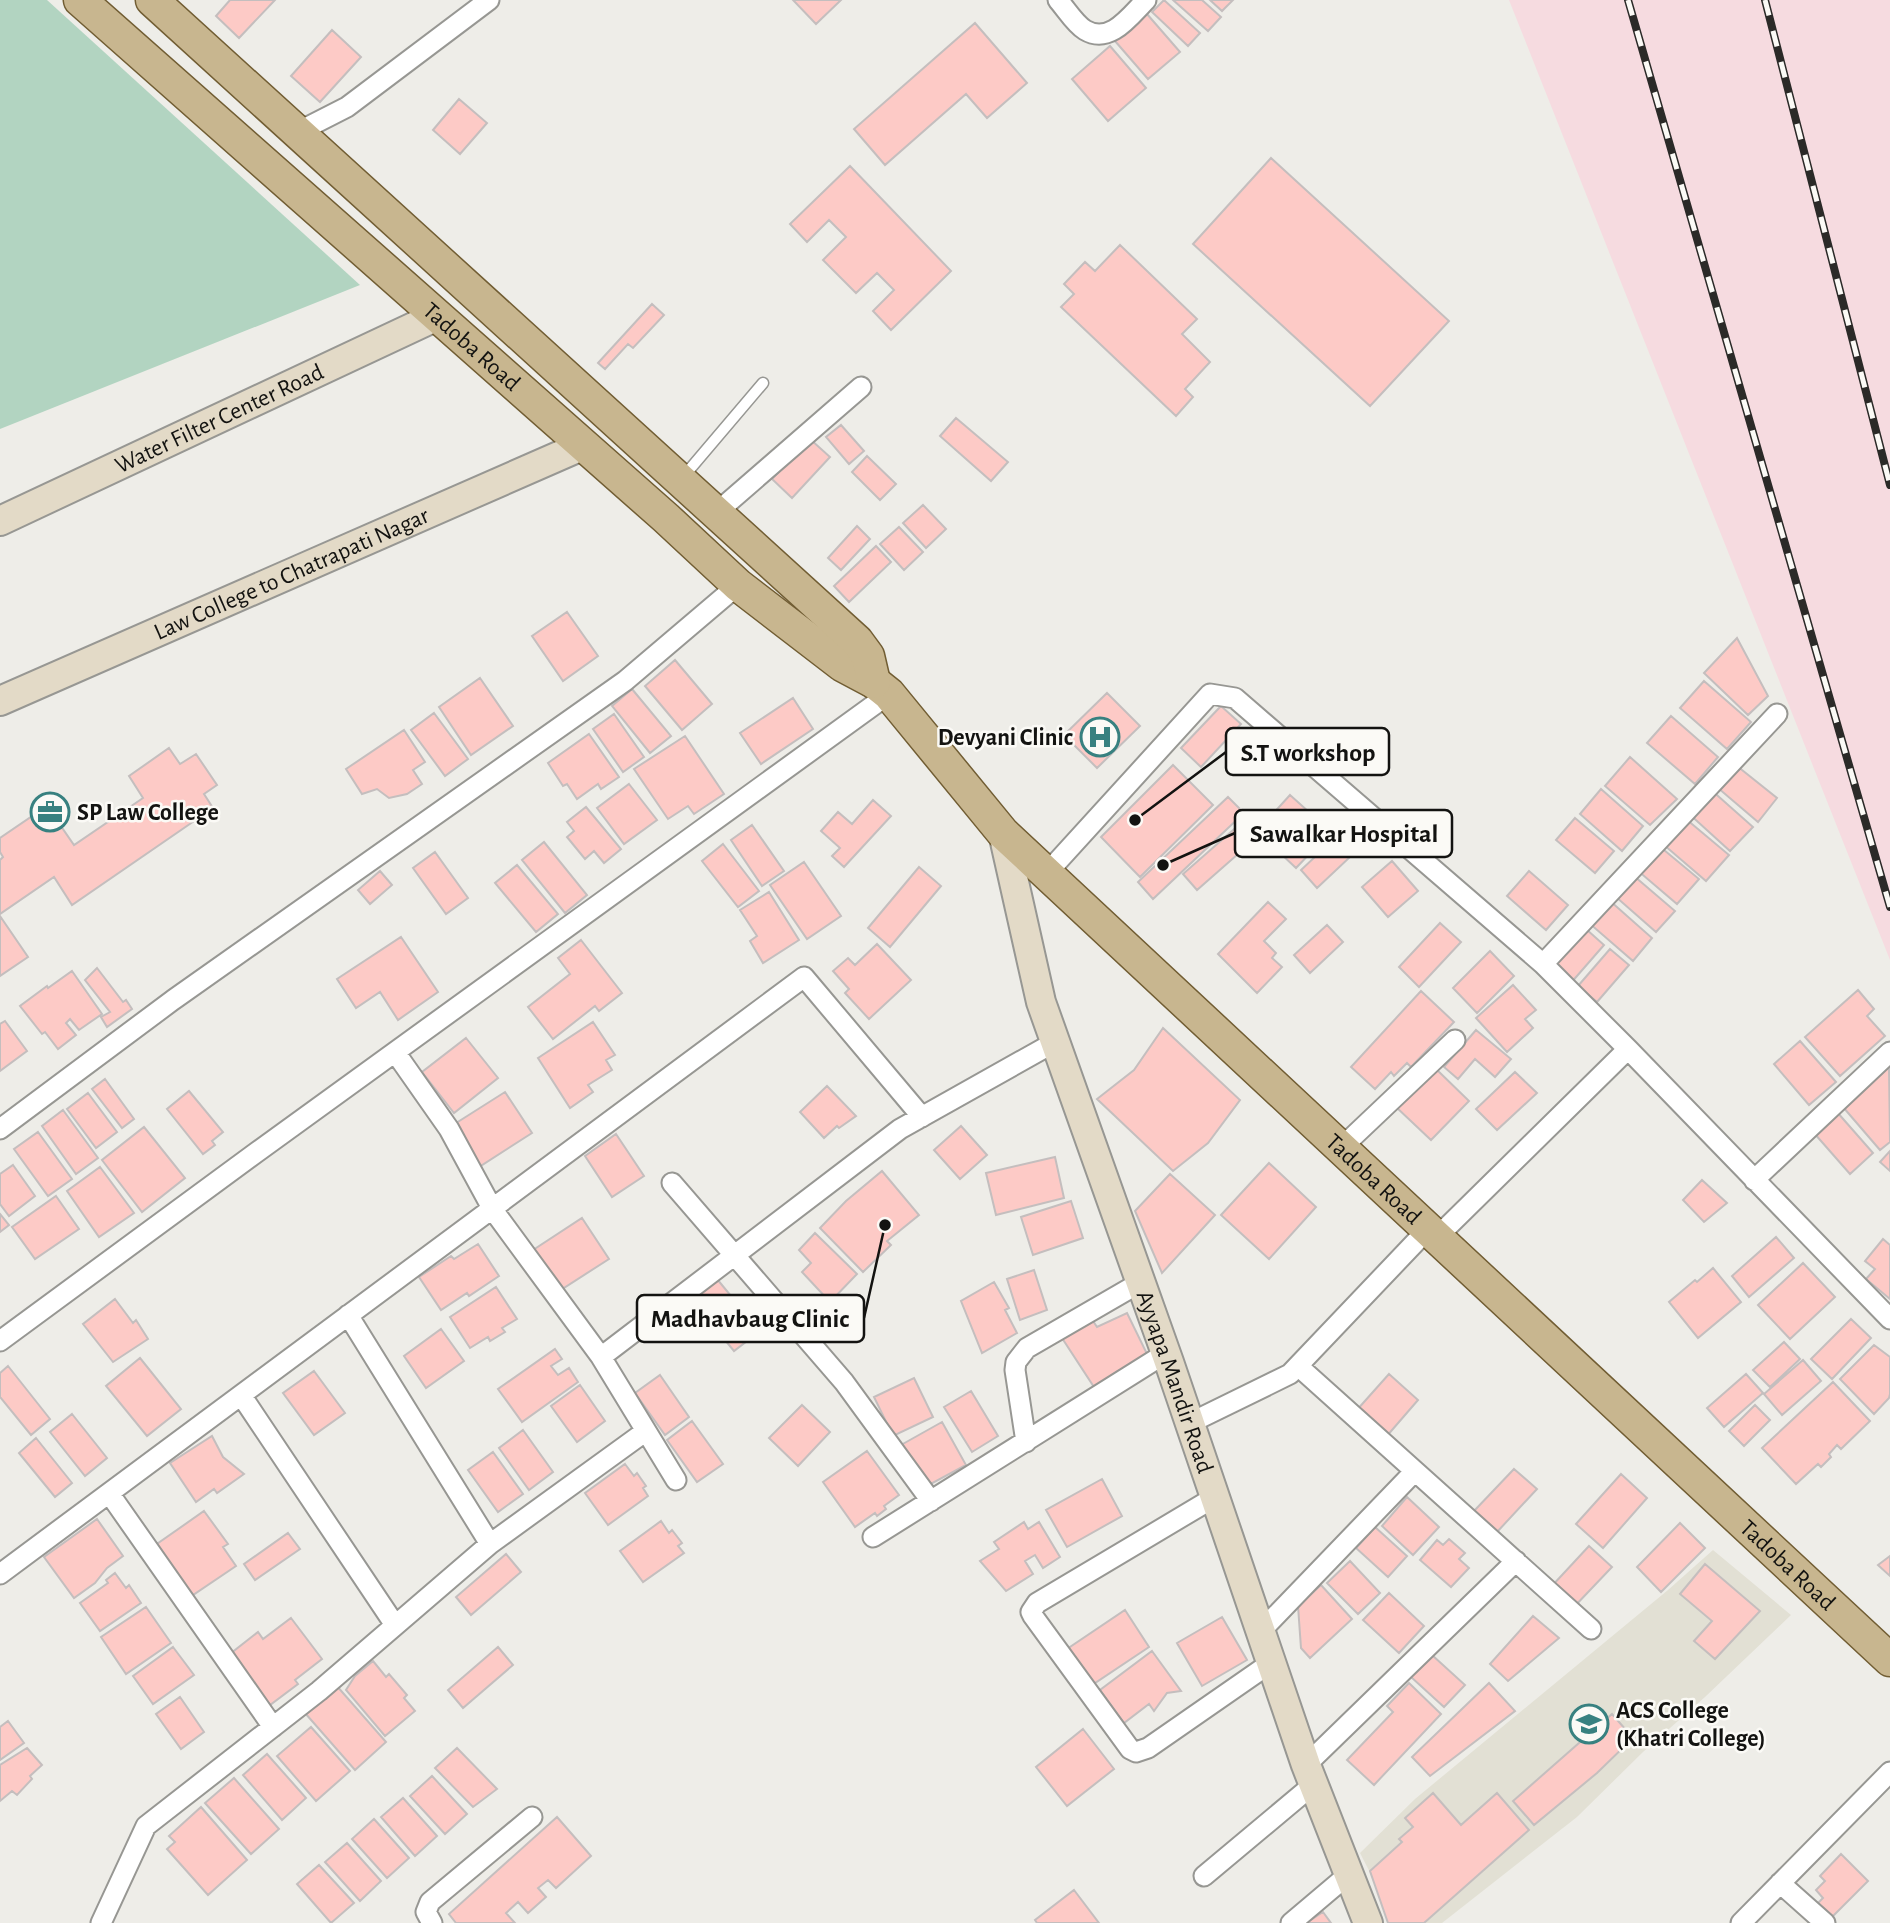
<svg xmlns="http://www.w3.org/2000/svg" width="1890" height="1923" viewBox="0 0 1890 1923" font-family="'Alegreya Sans',sans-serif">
<rect width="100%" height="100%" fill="#eeede8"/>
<path fill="#e2e0d4" d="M1713,1550L1791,1615L1705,1697L1643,1752L1577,1817L1442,1923H1396L1360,1853L1415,1799L1668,1590Z"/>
<path fill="#f6dbe0" d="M1509,0H1890V960Z"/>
<path fill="#b2d4c1" d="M0,0H47L360,285L0,429Z"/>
<path fill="#fdcac6" stroke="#c4bebe" stroke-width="2" d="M230,0H275L239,38L216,16Z
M793,0H841L816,24Z
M1164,0L1200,33L1188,46L1152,12Z
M1173,0H1202L1221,17L1208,31Z
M1210,0H1233L1222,11Z
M1147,14L1180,52L1148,79L1115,41Z
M975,23L1027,83L987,118L966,94L885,165L854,129Z
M332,30L361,57L320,102L291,76Z
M1110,46L1146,88L1108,121L1072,79Z
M459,99L487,123L460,154L433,130Z
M1271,158L1449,321L1370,406L1193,244Z
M850,166L951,271L891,330L873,311L894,290L877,273L856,293L823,260L846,237L829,220L807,242L790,224Z
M1120,245L1197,319L1182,334L1210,362L1185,389L1193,397L1176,416L1061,307L1074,294L1064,284L1085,262L1095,271Z
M652,304L664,315L633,348L628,344L605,369L598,363Z
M956,418L1008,462L991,481L940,436Z
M841,425L864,451L849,464L826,437Z
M810,439L830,457L792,498L772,479Z
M867,456L896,484L880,500L852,472Z
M923,505L946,529L926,548L903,523Z
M857,526L870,539L841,570L828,558Z
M899,527L923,552L904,570L880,544Z
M876,546L891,562L849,602L834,586Z
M567,612L598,656L563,681L532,636Z
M1737,638L1768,696L1748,715L1704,673Z
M675,660L712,704L682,730L645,686Z
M480,678L513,726L471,755L439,707Z
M1704,681L1751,722L1727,749L1680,708Z
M632,689L671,736L650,753L612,706Z
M1107,693L1140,726L1097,768L1064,735Z
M793,698L813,729L761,764L740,733Z
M1221,706L1241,724L1201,767L1181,748Z
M434,713L468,759L445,776L411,730Z
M614,714L644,757L623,772L593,729Z
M1671,716L1718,757L1695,784L1647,743Z
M404,730L425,762L413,770L422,784L407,794L389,798L377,789L362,794L346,769Z
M589,734L619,777L601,789L598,784L577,799L567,784L563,786L548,763Z
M685,736L724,794L694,814L688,806L668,819L634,769Z
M169,748L180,764L196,754L217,785L204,794L213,808L72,905L54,877L0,914V860L3,857L0,852V838L47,806L74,845L143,798L129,776Z
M1630,757L1677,799L1650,825L1605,786Z
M1173,765L1213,805L1140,877L1101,837Z
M1737,766L1777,798L1758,822L1718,788Z
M629,784L657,820L624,844L597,808Z
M1709,788L1753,827L1730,851L1687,812Z
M1601,789L1643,826L1622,851L1580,814Z
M1290,795L1309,812L1278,845L1260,828Z
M1228,797L1244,813L1153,899L1138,882Z
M873,800L891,816L844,867L832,856L840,848L821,831L838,812L852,824Z
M586,807L621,849L604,863L594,851L585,859L567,837L574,831L567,822Z
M1316,814L1332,830L1296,868L1279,852Z
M1575,818L1614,851L1595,873L1556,840Z
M1686,819L1729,855L1706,881L1664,845Z
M1240,824L1254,840L1197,890L1183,874Z
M752,825L784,871L762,886L731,840Z
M1334,839L1350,857L1317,888L1301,870Z
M544,842L587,895L565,913L522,860Z
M723,844L759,891L738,907L702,861Z
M1658,845L1699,879L1677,904L1637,870Z
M435,852L468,898L446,914L413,868Z
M1392,861L1418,891L1388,917L1362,887Z
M804,862L841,916L807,939L770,885Z
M517,865L558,914L536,932L495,883Z
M919,867L941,886L890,947L868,928Z
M380,871L392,885L370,904L358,890Z
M1529,871L1568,905L1546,930L1507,896Z
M1634,876L1675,911L1656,932L1616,897Z
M769,892L799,940L763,963L750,941L757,936L740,910Z
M1609,900L1652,938L1633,961L1589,923Z
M1268,902L1286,919L1264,941L1276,953L1272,958L1282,967L1257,993L1218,954Z
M0,916L28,957L0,976Z
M1440,923L1461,942L1419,987L1399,967Z
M1327,925L1343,942L1310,973L1294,955Z
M1586,929L1604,945L1570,984L1552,968Z
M401,937L438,992L398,1020L380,992L356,1008L337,979Z
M581,940L622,993L599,1011L595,1006L553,1039L528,1007L570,974L558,958Z
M877,944L911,980L869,1019L845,993L849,989L833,971L848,958L855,965Z
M1610,949L1629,965L1597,1002L1578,986Z
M1490,951L1514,976L1477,1013L1453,988Z
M97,968L123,1002L126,1000L132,1009L107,1027L101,1017L110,1012L85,980Z
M72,971L102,1014L79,1030L70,1019L66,1023L76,1035L58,1049L45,1032L42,1034L20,1006L47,986L48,988Z
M1513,985L1536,1010L1525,1019L1533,1028L1507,1052L1476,1018Z
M1858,990L1874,1009L1867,1016L1885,1036L1840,1076L1805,1037Z
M1421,991L1454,1022L1411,1067L1407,1063L1394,1076L1391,1072L1375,1089L1351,1067Z
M5,1021L27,1051L0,1071V1024Z
M593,1022L615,1055L606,1060L612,1070L588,1085L593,1092L570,1108L538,1058Z
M1163,1028L1240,1100L1208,1143L1173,1171L1097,1099L1134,1070Z
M1476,1030L1511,1059L1495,1077L1475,1059L1458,1079L1444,1067Z
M466,1038L498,1078L454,1113L422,1072Z
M1800,1041L1836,1082L1809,1105L1774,1064Z
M1434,1067L1469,1101L1431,1140L1396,1107Z
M1889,1067L1890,1142L1880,1150L1843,1107Z
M1515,1072L1537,1093L1497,1130L1476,1109Z
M105,1079L134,1119L122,1128L92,1089Z
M827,1086L856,1116L839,1128L837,1126L824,1138L800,1112Z
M189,1091L223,1132L212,1141L215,1145L203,1154L167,1109Z
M505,1092L532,1133L479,1167L453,1125Z
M88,1093L117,1132L96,1148L67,1109Z
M63,1110L98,1158L76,1174L42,1126Z
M1837,1112L1873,1153L1850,1174L1814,1133Z
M961,1126L987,1155L960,1179L934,1150Z
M144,1127L185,1178L142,1212L102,1160Z
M38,1132L72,1179L48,1196L14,1149Z
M616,1134L644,1176L612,1197L585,1156Z
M1890,1151V1171L1880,1162Z
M1055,1157L1064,1198L996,1215L986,1173Z
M1269,1163L1316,1207L1269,1259L1221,1215Z
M13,1165L35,1196L9,1216L0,1204V1174Z
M100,1167L134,1213L99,1237L67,1191Z
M882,1171L919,1215L887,1241L891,1245L863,1272L820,1228L846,1201Z
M1170,1174L1215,1215L1162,1273L1135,1211Z
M1702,1180L1727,1203L1704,1222L1683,1200Z
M56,1196L79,1229L35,1259L12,1227Z
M1071,1201L1083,1238L1033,1255L1021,1217Z
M0,1214L9,1225L0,1232Z
M582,1218L609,1259L556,1293L530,1252Z
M815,1233L857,1274L830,1302L802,1272L811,1263L799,1250Z
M1776,1237L1794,1258L1749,1297L1732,1276Z
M1883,1239L1890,1245V1299L1866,1279L1875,1269L1865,1261Z
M478,1244L499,1276L469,1296L467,1293L441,1310L419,1277L451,1256L454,1259Z
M1803,1263L1835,1297L1790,1339L1758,1305Z
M1713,1268L1741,1302L1698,1338L1669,1302L1695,1280L1697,1282Z
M1034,1270L1047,1310L1020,1320L1007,1279Z
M717,1279L760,1331L734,1351L692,1300Z
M994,1282L1009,1308L1005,1310L1017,1333L982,1353L961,1301Z
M496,1287L517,1319L502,1328L505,1332L490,1341L488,1337L470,1348L450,1317Z
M115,1299L133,1323L136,1320L148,1339L113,1362L83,1324Z
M1127,1313L1150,1360L1120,1375L1118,1371L1094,1387L1062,1338L1091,1318L1097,1327Z
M1851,1319L1871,1338L1832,1379L1811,1359Z
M441,1329L464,1361L426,1388L404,1356Z
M1784,1342L1800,1359L1770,1387L1753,1370Z
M1874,1345L1890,1357V1394L1889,1398L1874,1414L1840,1379Z
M555,1349L562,1359L551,1366L558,1375L569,1368L578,1382L522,1422L498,1389Z
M140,1358L181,1409L147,1436L106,1386Z
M1803,1360L1821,1381L1782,1415L1764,1394Z
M8,1366L50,1419L31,1435L0,1397V1373Z
M314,1371L345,1413L314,1435L283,1393Z
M1389,1374L1418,1400L1386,1437L1356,1411Z
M1746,1374L1763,1393L1724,1427L1707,1408Z
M660,1375L689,1417L665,1435L635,1393Z
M914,1378L933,1417L893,1436L874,1397Z
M1833,1382L1870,1421L1841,1449L1837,1445L1829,1454L1831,1457L1821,1467L1818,1464L1796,1484L1762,1448Z
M580,1385L605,1421L577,1442L551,1406Z
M971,1391L998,1436L972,1452L944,1407Z
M802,1405L830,1432L798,1466L769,1438Z
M1755,1405L1770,1420L1744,1446L1729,1431Z
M72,1414L107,1458L85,1476L50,1432Z
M692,1421L723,1464L697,1482L667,1440Z
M942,1422L966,1465L927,1486L901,1445Z
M523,1430L553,1472L529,1490L499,1448Z
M212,1436L223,1457L244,1474L217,1493L214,1489L196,1502L170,1463Z
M36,1438L72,1483L55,1497L19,1453Z
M867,1451L899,1495L884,1506L886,1509L877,1516L875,1513L855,1527L823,1482Z
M493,1452L523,1494L498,1512L468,1470Z
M625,1464L634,1476L637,1473L646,1486L643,1488L648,1496L608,1525L585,1493Z
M1514,1469L1537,1489L1497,1532L1474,1511Z
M1621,1474L1647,1498L1603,1548L1576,1524Z
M1102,1479L1122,1516L1067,1547L1046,1510Z
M1407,1497L1439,1527L1413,1555L1382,1526Z
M204,1511L228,1544L223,1547L236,1566L190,1597L154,1546Z
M97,1519L123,1556L107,1568L95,1583L74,1598L44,1557Z
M661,1521L669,1533L672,1530L682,1543L678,1546L684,1553L643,1582L620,1551Z
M1024,1522L1028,1529L1039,1522L1060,1557L1043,1568L1035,1555L1025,1561L1033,1574L1006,1591L980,1561L999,1549L994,1542Z
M1680,1523L1705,1548L1661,1592L1637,1567Z
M1375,1527L1407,1556L1388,1577L1356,1548Z
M288,1533L300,1549L255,1580L244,1564Z
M1449,1539L1465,1553L1459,1559L1469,1568L1451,1587L1420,1560L1437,1540L1443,1545Z
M1589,1546L1612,1567L1572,1609L1550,1588Z
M506,1554L521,1572L471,1615L456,1597Z
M1890,1556V1576L1878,1565Z
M1350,1561L1380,1593L1358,1614L1327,1583Z
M1705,1564L1760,1611L1715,1659L1694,1641L1712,1621L1680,1594Z
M115,1573L126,1588L129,1585L141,1603L100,1631L80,1603L108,1583L106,1580Z
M1321,1585L1352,1619L1310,1658L1301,1648L1298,1606Z
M1389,1593L1424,1626L1399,1653L1363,1620Z
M146,1607L171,1643L126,1674L101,1637Z
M1125,1610L1149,1647L1092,1685L1067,1649Z
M1533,1616L1559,1638L1508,1681L1490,1664Z
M1222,1617L1247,1660L1202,1686L1177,1643Z
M291,1618L322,1659L295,1680L298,1684L270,1705L230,1654L258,1632L263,1639Z
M173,1647L194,1675L153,1704L133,1676Z
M498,1647L513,1665L463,1708L448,1690Z
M1152,1651L1181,1691L1167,1693L1154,1711L1149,1704L1124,1723L1100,1690Z
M1432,1655L1465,1685L1444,1707L1411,1677Z
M373,1661L386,1677L389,1674L407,1695L404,1698L415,1711L385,1736L346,1690L355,1676Z
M1409,1683L1441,1714L1374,1785L1347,1760L1393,1712L1387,1706Z
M1489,1683L1515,1711L1430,1776L1412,1757Z
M336,1685L386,1742L355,1770L305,1713Z
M180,1697L204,1732L181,1749L156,1714Z
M1612,1714L1633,1738L1597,1773L1534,1825L1513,1801Z
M8,1721L24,1743L0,1760V1727Z
M311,1727L350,1771L316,1801L277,1756Z
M1083,1729L1114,1769L1067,1806L1036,1767Z
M27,1748L42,1765L30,1776L32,1779L17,1795L12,1791L0,1801V1765Z
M457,1748L497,1789L473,1807L435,1768Z
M267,1754L306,1798L282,1820L243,1775Z
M432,1776L467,1814L445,1834L410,1796Z
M234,1778L279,1829L251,1854L205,1803Z
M1433,1793L1461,1825L1497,1793L1529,1830L1424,1923H1388L1370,1871L1402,1842L1399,1839L1413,1827L1405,1818Z
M403,1798L437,1836L415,1856L381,1817Z
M201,1807L247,1860L208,1895L167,1849L175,1842L169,1836Z
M557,1817L591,1856L556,1888L548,1880L538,1888L546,1897L528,1913L518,1902L506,1913L515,1923H456L449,1914Z
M374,1819L409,1858L387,1878L352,1839Z
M347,1843L381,1881L360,1901L325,1862Z
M1841,1854L1868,1881L1832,1917L1818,1903L1823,1898L1816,1890L1825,1881L1820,1876Z
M319,1865L354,1903L331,1923L297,1884Z
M1074,1890L1099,1923H1037L1035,1920Z
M1323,1912L1331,1923H1306Z"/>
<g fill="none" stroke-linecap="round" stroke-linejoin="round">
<defs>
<path id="lane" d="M684,476L763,383"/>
<path id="street" d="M1058,0C1066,9 1075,24 1085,30C1110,45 1130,16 1146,0
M296,133L347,107L489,0
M716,513L861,387
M1047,873L1210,694L1235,698L1543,964L1628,1049L1890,1319
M1543,964L1777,714
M395,1052L449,1129L493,1210L601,1357L900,1129L1055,1042
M0,1129L173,1000L625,681L738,585
M1341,1148L1455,1040
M1754,1180L1890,1052
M672,1183L844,1382L931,1501
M1437,1237L1628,1049
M348,1315L490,1544
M0,1341L257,1152L889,694
M601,1357L676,1480
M1298,1366L1591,1629
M241,1395L395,1625
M1190,1423L1290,1374L1428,1229
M1026,1442L1015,1370L1016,1362L1027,1348L1141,1282
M109,1493L273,1727
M1215,1497L1037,1603L1031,1612L1033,1616L1130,1749L1136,1752L1148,1748L1272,1662
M873,1537L1166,1353
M0,1574L804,977L922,1117
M1261,1631L1415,1471
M1306,1765L1516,1561
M1204,1876L1314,1784
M1780,1883L1825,1923
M101,1923L146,1826L319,1691L490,1544L646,1431
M432,1923L426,1912L430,1902L532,1817
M1291,1923L1349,1874
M1741,1923L1890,1772"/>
<g id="secondary">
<path id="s1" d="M0,521L437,316"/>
<path id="s2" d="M0,701L584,445"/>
<path id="s3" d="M1003,833L1041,1002L1169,1362L1306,1765L1368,1923"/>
</g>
<g id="primary">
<path id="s4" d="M80,0L666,518L738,585L842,665L874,682L889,694L1003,833L1890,1660"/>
<path d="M152,0L857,641L868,656L874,682"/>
</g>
</defs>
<use href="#lane" stroke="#979793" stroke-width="13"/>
<use href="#street" stroke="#979793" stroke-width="23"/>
<use href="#secondary" stroke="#979793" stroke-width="32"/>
<use href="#primary" stroke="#715d33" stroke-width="35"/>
<use href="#lane" stroke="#fff" stroke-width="10"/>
<use href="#street" stroke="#fff" stroke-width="19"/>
<use href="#secondary" stroke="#e3dac7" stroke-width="28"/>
<use href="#primary" stroke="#c8b68f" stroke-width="32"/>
<defs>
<path id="rail" d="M1628,0L1890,907
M1765,0L1890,485"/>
</defs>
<use href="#rail" stroke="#2b2a28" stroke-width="8"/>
<use href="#rail" stroke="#fbfaf6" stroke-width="5" stroke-dasharray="16" stroke-linecap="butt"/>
</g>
<defs>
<symbol id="hospital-ring" viewBox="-11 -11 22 22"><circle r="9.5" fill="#fbfaf6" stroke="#388180" stroke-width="1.5"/><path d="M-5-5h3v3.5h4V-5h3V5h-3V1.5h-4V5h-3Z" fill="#388180"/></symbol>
<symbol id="office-ring" viewBox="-11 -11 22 22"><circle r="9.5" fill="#fbfaf6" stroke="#388180" stroke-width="1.5"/><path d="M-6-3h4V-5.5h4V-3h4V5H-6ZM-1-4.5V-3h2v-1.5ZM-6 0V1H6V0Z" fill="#388180"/></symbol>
<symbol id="university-ring" viewBox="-11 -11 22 22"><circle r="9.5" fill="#fbfaf6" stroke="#388180" stroke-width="1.5"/><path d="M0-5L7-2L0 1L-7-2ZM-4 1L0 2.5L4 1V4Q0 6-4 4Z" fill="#388180"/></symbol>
</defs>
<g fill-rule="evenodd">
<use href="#hospital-ring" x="1078" y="715" width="44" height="44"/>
<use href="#office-ring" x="28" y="790" width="44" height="44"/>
<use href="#university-ring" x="1567" y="1702" width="44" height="44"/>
</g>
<g text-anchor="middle" stroke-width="5" stroke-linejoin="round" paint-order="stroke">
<g font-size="24" fill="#131311" stroke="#fbfaf6">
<text dy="8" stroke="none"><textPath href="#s4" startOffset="523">Tadoba Road</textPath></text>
<text dy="8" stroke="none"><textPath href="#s1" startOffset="242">Water Filter Center Road</textPath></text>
<text dy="8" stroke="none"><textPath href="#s2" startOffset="318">Law College to Chatrapati Nagar</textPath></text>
<text dy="8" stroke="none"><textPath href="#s4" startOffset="1754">Tadoba Road</textPath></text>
<text dy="8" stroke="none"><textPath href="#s3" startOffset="576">Ayyapa Mandir Road</textPath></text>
<text dy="8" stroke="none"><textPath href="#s4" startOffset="2320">Tadoba Road</textPath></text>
</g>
<g font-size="24" font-weight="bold" fill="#131311" stroke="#fbfaf6" text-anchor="start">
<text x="1073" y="745" text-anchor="end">Devyani Clinic</text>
<text x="77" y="820">SP Law College</text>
<text x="1616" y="1718">ACS College<tspan x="1616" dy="28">(Khatri College)</tspan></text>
</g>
</g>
<path fill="none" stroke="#131311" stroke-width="2.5" d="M1135 820L1226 752M1163 865L1235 833M885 1225L864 1318"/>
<g fill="#131311" stroke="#fbfaf6" stroke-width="2.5">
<circle cx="1135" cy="820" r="7"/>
<circle cx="1163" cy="865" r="7"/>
<circle cx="885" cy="1225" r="7"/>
</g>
<g fill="#fbfaf6" stroke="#131311" stroke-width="2.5">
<rect x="1226" y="728" width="163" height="47" rx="7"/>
<rect x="1235" y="810" width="217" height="47" rx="7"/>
<rect x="637" y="1295" width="227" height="47" rx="7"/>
</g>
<g font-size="26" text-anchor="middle" font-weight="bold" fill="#131311">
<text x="1308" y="761">S.T workshop</text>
<text x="1344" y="842">Sawalkar Hospital</text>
<text x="750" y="1327">Madhavbaug Clinic</text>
</g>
</svg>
